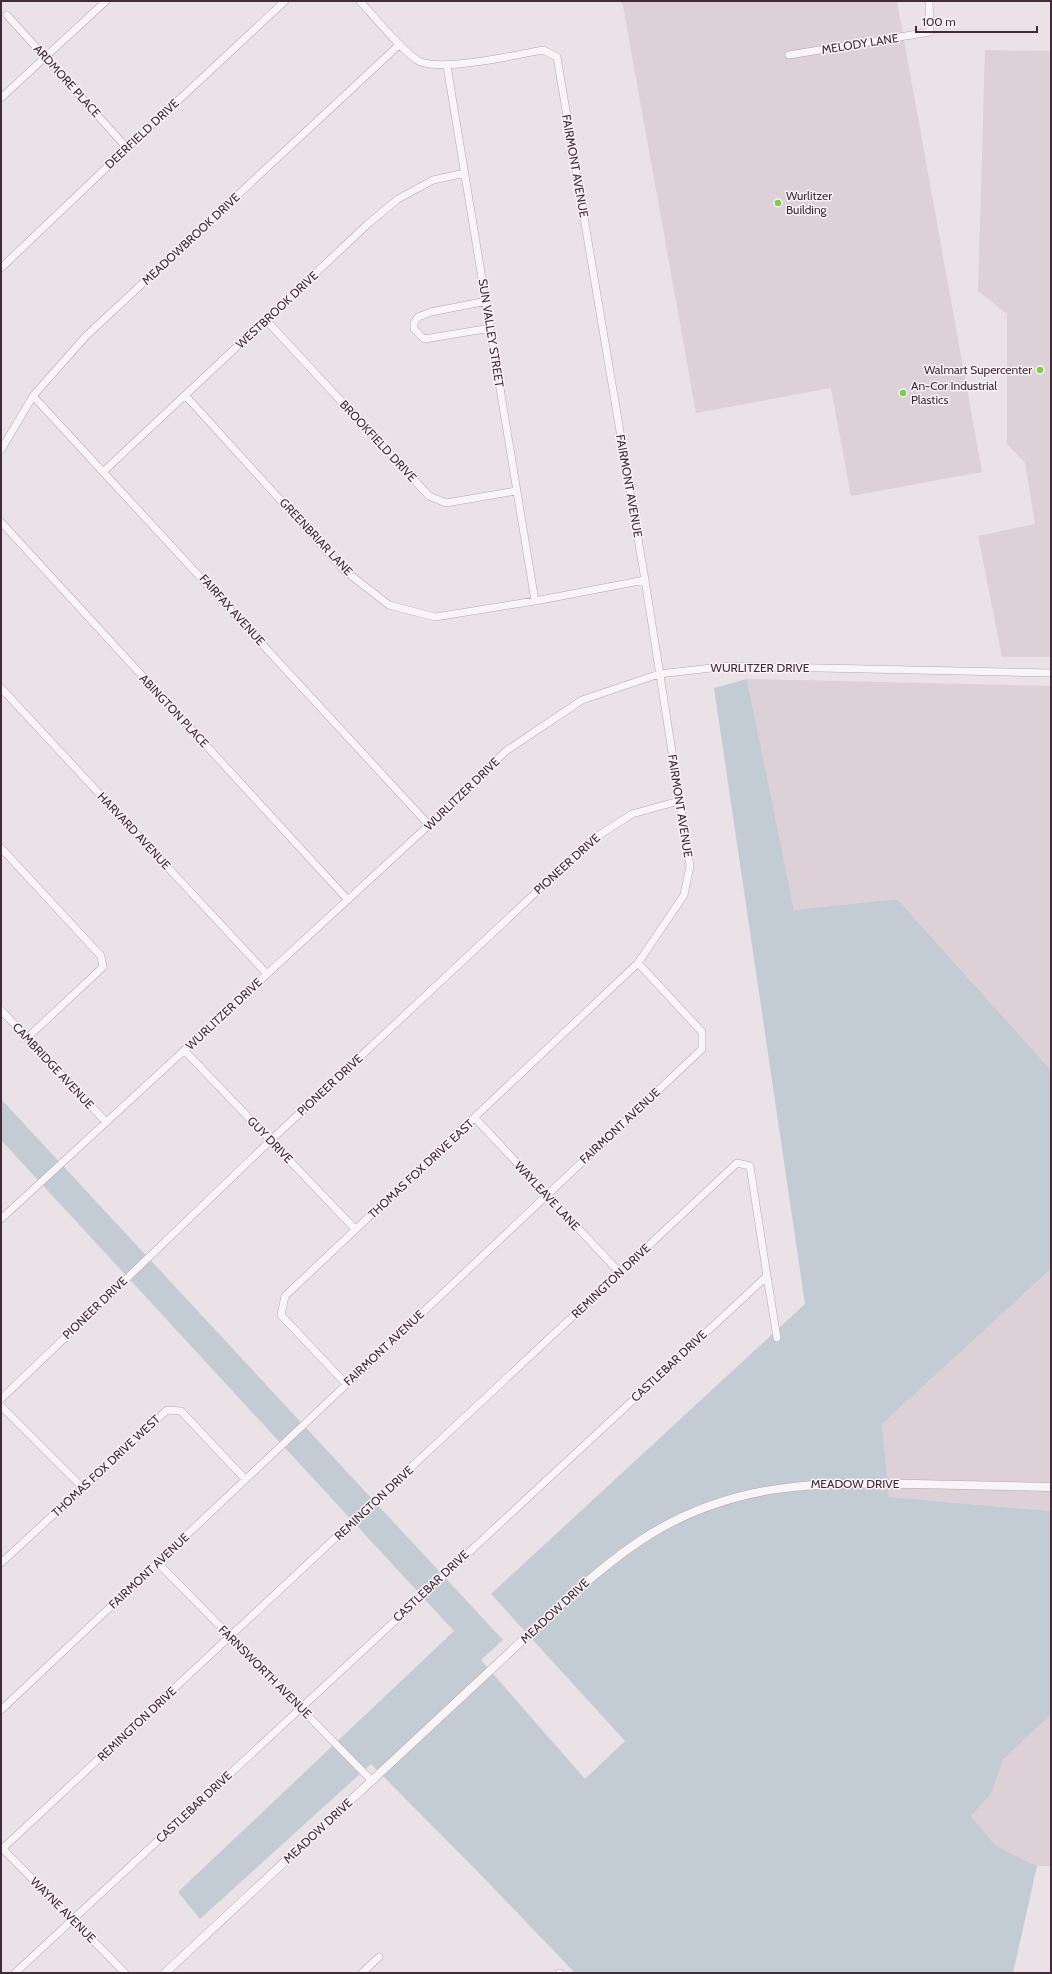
<svg xmlns="http://www.w3.org/2000/svg" width="1052" height="1974" viewBox="0 0 1052 1974" font-family="Cabin,sans-serif">
<rect width="100%" height="100%" fill="#ebe2e7"/>
<path fill="#ddd0d7" d="M620,1H897L982,472L851,496L831,388L696,413L623,6Z
M985,50L1051,51V657H1002L978,536L1035,524L1025,463L1007,444V314L978,291Z
M747,679L1051,686V1070L897,899L794,910Z
M1051,1269V1511L889,1497L882,1424Z
M1051,1714V1866H1037L995,1845L971,1816L991,1794L1003,1760Z"/>
<path fill="#c3ccd5" d="M747,679L794,910L897,899L1051,1070V1269L882,1424L889,1497L1051,1511V1714L1003,1760L991,1794L971,1816L995,1845L1037,1866L1013,1973H575L482,1876L371,1764L200,1919L178,1892L454,1631L1,1140V1099L503,1640L481,1660L585,1779L625,1741L491,1594L805,1304L714,688Z"/>
<g fill="none" stroke-linecap="round" stroke-linejoin="round">
<defs>
<path id="minor" d="M7,15L127,148
M789,55L930,32L929,1
M447,66L535,601
M1,98L106,1
M1,268L127,148L285,1
M487,301L431,312L418,317L414,323V329L424,339L491,328
M266,320L429,496L446,503L516,491
M185,395L344,570L389,605L435,617L535,601L645,580
M33,396L429,825
M1,450L33,396L86,336L400,44
M104,471L369,223L398,199L433,180L465,173
M1,522L348,900
M1,688L267,974
M1,848L101,956L103,967L27,1038
M1,1010L106,1122
M184,1050L355,1229
M475,1118L620,1273
M1,1219L429,825L506,751L582,700L659,674L729,666L1051,673
M767,1276L777,1338
M346,1384L281,1315L285,1296L638,963L684,895L690,866L645,580L557,57L543,50C516,55 445,71 421,62C406,56 373,15 360,1
M1,1399L270,1141L593,839L632,814L679,801
M1,1406L82,1487
M1,1563L167,1410L181,1411L245,1479
M158,1563L372,1781
M1,1710L702,1049V1032L638,963
M1,1847L125,1973
M1,1850L737,1163L750,1166L767,1276L15,1973
M362,1973L379,1957
M559,1973H560"/>
<path id="tertiary" d="M165,1973L568,1598C594,1575 620,1553 649,1535C735,1482 818,1482 915,1484C960,1485 1006,1486 1051,1487"/>
</defs>
<use href="#minor" stroke="#b5a7af" stroke-width="8"/>
<use href="#tertiary" stroke="#b5a7af" stroke-width="9"/>
<use href="#minor" stroke="#f9f5f7" stroke-width="7"/>
<use href="#tertiary" stroke="#f9f5f7" stroke-width="8"/>
</g>
<g fill="#7acf48" stroke="#f8f2f6" stroke-width="1.5">
<circle cx="778" cy="203" r="4"/>
<circle cx="1040" cy="370" r="4"/>
<circle cx="903" cy="393" r="4"/>
</g>
<g text-anchor="middle" stroke-width="3" stroke-linejoin="round" paint-order="stroke">
<g font-size="12" fill="#432a39" stroke="#f8f2f6">
<text transform="translate(860 44) rotate(-9)" y="4">MELODY LANE</text>
<text transform="translate(67 81) rotate(48)" y="4">ARDMORE PLACE</text>
<text transform="translate(142 134) rotate(-43)" y="4">DEERFIELD DRIVE</text>
<text transform="translate(575 166) rotate(80)" y="4">FAIRMONT AVENUE</text>
<text transform="translate(191 239) rotate(-43)" y="4">MEADOWBROOK DRIVE</text>
<text transform="translate(277 310) rotate(-43)" y="4">WESTBROOK DRIVE</text>
<text transform="translate(491 333) rotate(81)" y="4">SUN VALLEY STREET</text>
<text transform="translate(378 441) rotate(47)" y="4">BROOKFIELD DRIVE</text>
<text transform="translate(629 486) rotate(80)" y="4">FAIRMONT AVENUE</text>
<text transform="translate(316 537) rotate(47)" y="4">GREENBRIAR LANE</text>
<text transform="translate(232 610) rotate(48)" y="4">FAIRFAX AVENUE</text>
<text x="760" y="672">WURLITZER DRIVE</text>
<text transform="translate(174 711) rotate(47)" y="4">ABINGTON PLACE</text>
<text transform="translate(462 794) rotate(-44)" y="4">WURLITZER DRIVE</text>
<text transform="translate(680 806) rotate(81)" y="4">FAIRMONT AVENUE</text>
<text transform="translate(134 831) rotate(47)" y="4">HARVARD AVENUE</text>
<text transform="translate(567 864) rotate(-42)" y="4">PIONEER DRIVE</text>
<text transform="translate(224 1014) rotate(-43)" y="4">WURLITZER DRIVE</text>
<text transform="translate(53 1066) rotate(47)" y="4">CAMBRIDGE AVENUE</text>
<text transform="translate(330 1085) rotate(-43)" y="4">PIONEER DRIVE</text>
<text transform="translate(620 1126) rotate(-43)" y="4">FAIRMONT AVENUE</text>
<text transform="translate(270 1140) rotate(46)" y="4">GUY DRIVE</text>
<text transform="translate(421 1169) rotate(-43)" y="4">THOMAS FOX DRIVE EAST</text>
<text transform="translate(547 1196) rotate(47)" y="4">WAYLEAVE LANE</text>
<text transform="translate(611 1281) rotate(-43)" y="4">REMINGTON DRIVE</text>
<text transform="translate(95 1308) rotate(-44)" y="4">PIONEER DRIVE</text>
<text transform="translate(384 1348) rotate(-43)" y="4">FAIRMONT AVENUE</text>
<text transform="translate(669 1366) rotate(-43)" y="4">CASTLEBAR DRIVE</text>
<text transform="translate(106 1466) rotate(-43)" y="4">THOMAS FOX DRIVE WEST</text>
<text x="855" y="1488">MEADOW DRIVE</text>
<text transform="translate(374 1503) rotate(-43)" y="4">REMINGTON DRIVE</text>
<text transform="translate(149 1571) rotate(-43)" y="4">FAIRMONT AVENUE</text>
<text transform="translate(431 1586) rotate(-43)" y="4">CASTLEBAR DRIVE</text>
<text transform="translate(555 1611) rotate(-43)" y="4">MEADOW DRIVE</text>
<text transform="translate(265 1672) rotate(45)" y="4">FARNSWORTH AVENUE</text>
<text transform="translate(137 1724) rotate(-43)" y="4">REMINGTON DRIVE</text>
<text transform="translate(194 1807) rotate(-43)" y="4">CASTLEBAR DRIVE</text>
<text transform="translate(318 1831) rotate(-43)" y="4">MEADOW DRIVE</text>
<text transform="translate(63 1910) rotate(45)" y="4">WAYNE AVENUE</text>
</g>
<g font-size="12" fill="#432a39" stroke="#f8f2f6" text-anchor="start">
<text x="786" y="200">Wurlitzer<tspan x="786" dy="14">Building</tspan></text>
<text x="1032" y="374" text-anchor="end">Walmart Supercenter</text>
<text x="911" y="390">An-Cor Industrial<tspan x="911" dy="14">Plastics</tspan></text>
</g>
</g>
<rect width="1052" height="1974" fill="none" stroke="#432a39" stroke-width="4"/>
<path d="M916 26v6h121v-6" fill="none" stroke="#432a39" stroke-width="2"/>
<text x="922" y="26" font-size="12" fill="#432a39" stroke="#f8f2f6" stroke-width="3" paint-order="stroke">100 m</text>
</svg>
